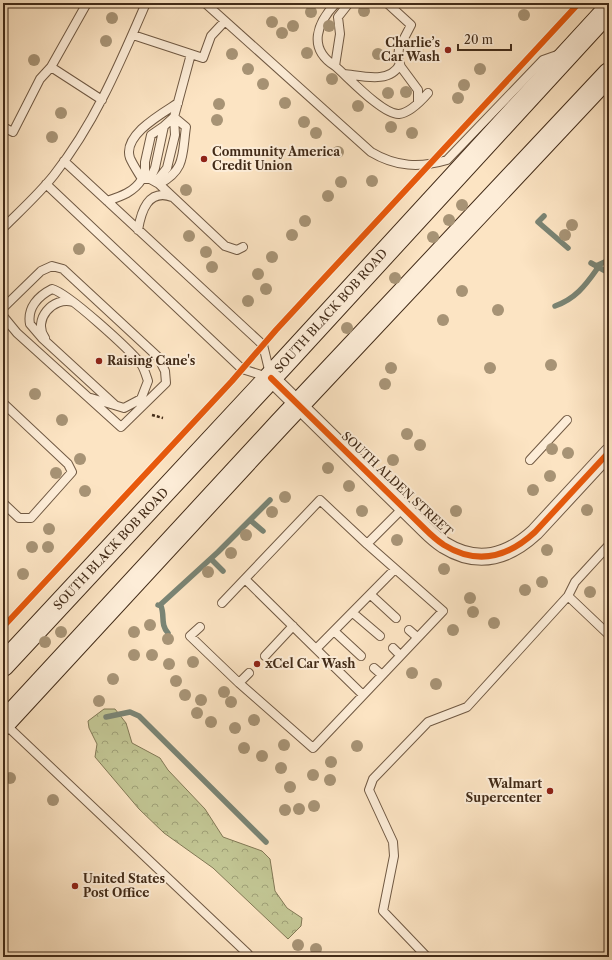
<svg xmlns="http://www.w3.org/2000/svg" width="612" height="960" viewBox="0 0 612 960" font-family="'Libre Caslon Text',serif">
<defs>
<pattern id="forest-crowns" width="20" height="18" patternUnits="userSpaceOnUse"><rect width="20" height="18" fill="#c1c492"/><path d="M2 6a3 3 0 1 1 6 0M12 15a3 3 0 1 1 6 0" fill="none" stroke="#9e9f76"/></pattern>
</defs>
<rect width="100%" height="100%" fill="#fce4c3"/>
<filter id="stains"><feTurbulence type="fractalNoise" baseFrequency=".005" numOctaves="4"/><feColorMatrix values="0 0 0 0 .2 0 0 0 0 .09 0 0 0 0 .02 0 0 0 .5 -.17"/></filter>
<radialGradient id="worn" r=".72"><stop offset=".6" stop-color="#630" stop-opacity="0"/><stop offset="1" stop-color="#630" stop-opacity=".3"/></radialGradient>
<path fill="url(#forest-crowns)" stroke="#827855" d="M104,709H115L126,723L132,743L160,758L168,770L205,809L223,837L262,851L270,859L275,891L287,908L302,918L301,926L288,939L213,868L164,833L139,809L95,757L97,744L89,728L88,721Z"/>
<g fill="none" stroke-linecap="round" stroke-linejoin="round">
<path stroke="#7a8474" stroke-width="5.5" d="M544,216L538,222L568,248
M591,263L609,273
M555,306C575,299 585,286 597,269L596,266L609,260
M250,520L263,531
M211,559L223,571
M158,605L161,606C165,616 160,624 168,633
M160,605L218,552L270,500
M106,717L130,712L139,716L266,842"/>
<defs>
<path id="lane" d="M205,3L371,152C396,167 420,168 447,160L543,60L560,54
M349,3L338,17L340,34L335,66C348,77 383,115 399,114C410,113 421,101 428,93
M387,3L411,25L399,48L398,59L401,67L418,90V103
M133,35L203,58L211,36L225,21
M335,66C307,48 317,23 336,3
M51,67L102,100
M344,74C363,76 390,84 400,64
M3,127L13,132L40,79L51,67L87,3
M142,179H150L159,184L225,246L237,250L243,247
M142,179C138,172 133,165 130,158C122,135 163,113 178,103
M145,179V162L151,135L164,126
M150,179L155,168L164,126L174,117
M156,182L167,168L175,135L174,117L191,54
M46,184L242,369L271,378L263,345L64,161
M159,184C186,170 182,154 186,127L174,117
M107,201C122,196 134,192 142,179
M3,228C20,211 39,194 54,175C95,123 120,63 146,3
M138,230C141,212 148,188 172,197
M3,308L41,271L52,266L63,269L158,357L165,371L166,383L121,427L17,333L3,316
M45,338C32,320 53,296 73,302
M91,398L124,408L141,399L148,381C146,375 144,368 141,364C129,349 68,293 52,289C38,296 27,308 30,324L42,338L115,405
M3,403L68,464L72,472L31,518H19L3,503
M530,460L567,420
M609,545L575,582L568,596L609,635
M245,579L316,649
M371,595L396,618
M222,603L320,500L367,544
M353,613L380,636
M200,627L190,636L239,683L313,748L443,611L367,544L403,508
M409,630L417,637
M334,631L361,656
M393,648L400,655
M265,656L293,626
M374,668L382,675
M239,683L249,673
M363,695L316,649L395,569
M5,724L248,954L245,957
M427,957L383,911L394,856L393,842L369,790L373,779L428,722L467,707L568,596"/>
<path id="street" d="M271,378L425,529C431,535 438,541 444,545C478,566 508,557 535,532L609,452"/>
<path id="secondary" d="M3,665L283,364L609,9
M3,724L280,424L609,74"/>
</defs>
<use href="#lane" stroke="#705943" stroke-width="10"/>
<use href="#street" stroke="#705943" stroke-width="18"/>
<use href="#secondary" stroke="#422b18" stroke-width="24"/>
<path stroke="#422b18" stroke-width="2.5" stroke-dasharray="3 2" stroke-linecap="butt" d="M152,415L163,418"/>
<use href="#lane" stroke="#fdedd8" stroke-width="8"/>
<use href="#street" stroke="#fdedd8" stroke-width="16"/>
<use href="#secondary" stroke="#fdedd8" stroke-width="22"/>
<defs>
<path id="cycleway" d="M271,378L425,529C431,535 438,541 444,545C478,566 508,557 535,532L609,452
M3,627L232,381L276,330L579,3"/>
</defs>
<use href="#cycleway" stroke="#fdedd8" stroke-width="8"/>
<use href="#cycleway" stroke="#e8590c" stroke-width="6"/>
</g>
<g fill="#a79375">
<circle cx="364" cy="11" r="6"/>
<circle cx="311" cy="12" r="6"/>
<circle cx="524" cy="15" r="6"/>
<circle cx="112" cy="18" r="6"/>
<circle cx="272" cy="22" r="6"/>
<circle cx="293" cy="26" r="6"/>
<circle cx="329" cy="26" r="6"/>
<circle cx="282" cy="33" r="6"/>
<circle cx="106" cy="41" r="6"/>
<circle cx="307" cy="53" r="6"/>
<circle cx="232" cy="54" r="6"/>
<circle cx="378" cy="54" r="6"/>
<circle cx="34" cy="60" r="6"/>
<circle cx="248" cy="69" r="6"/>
<circle cx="480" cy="69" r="6"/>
<circle cx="332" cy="79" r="6"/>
<circle cx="263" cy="84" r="6"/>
<circle cx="464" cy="85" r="6"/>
<circle cx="406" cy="92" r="6"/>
<circle cx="388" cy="93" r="6"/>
<circle cx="458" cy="98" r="6"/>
<circle cx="285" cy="103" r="6"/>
<circle cx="219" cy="104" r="6"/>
<circle cx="358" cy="106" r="6"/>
<circle cx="61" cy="113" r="6"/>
<circle cx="217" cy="120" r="6"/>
<circle cx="304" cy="122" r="6"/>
<circle cx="391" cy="127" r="6"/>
<circle cx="316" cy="133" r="6"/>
<circle cx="412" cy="133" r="6"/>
<circle cx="52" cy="137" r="6"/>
<circle cx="338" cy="152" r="6"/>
<circle cx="372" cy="181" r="6"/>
<circle cx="341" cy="182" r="6"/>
<circle cx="186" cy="190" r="6"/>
<circle cx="328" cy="196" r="6"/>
<circle cx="462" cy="205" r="6"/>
<circle cx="449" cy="220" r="6"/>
<circle cx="305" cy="221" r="6"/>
<circle cx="572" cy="225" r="6"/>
<circle cx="292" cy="235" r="6"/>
<circle cx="565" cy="235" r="6"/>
<circle cx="189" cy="236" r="6"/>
<circle cx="433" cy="237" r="6"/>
<circle cx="79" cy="249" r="6"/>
<circle cx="206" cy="252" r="6"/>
<circle cx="272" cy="257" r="6"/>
<circle cx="212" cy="267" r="6"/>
<circle cx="258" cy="274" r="6"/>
<circle cx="395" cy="278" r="6"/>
<circle cx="266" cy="289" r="6"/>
<circle cx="462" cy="291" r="6"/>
<circle cx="248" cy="301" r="6"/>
<circle cx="498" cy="310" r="6"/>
<circle cx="443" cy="320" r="6"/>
<circle cx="347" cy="328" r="6"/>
<circle cx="551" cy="365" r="6"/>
<circle cx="391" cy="368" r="6"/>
<circle cx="490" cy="368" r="6"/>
<circle cx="385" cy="384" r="6"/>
<circle cx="35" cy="394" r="6"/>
<circle cx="62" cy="420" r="6"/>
<circle cx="407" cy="434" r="6"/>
<circle cx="420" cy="445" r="6"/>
<circle cx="552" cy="449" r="6"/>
<circle cx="568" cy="453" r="6"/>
<circle cx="80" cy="459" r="6"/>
<circle cx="393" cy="460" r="6"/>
<circle cx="328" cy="468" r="6"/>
<circle cx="56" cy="473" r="6"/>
<circle cx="550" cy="476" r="6"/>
<circle cx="349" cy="486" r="6"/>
<circle cx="533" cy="490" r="6"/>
<circle cx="85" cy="491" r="6"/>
<circle cx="285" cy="497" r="6"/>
<circle cx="587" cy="510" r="6"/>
<circle cx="362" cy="511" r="6"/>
<circle cx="456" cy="511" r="6"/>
<circle cx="272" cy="512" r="6"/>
<circle cx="49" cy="529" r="6"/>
<circle cx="246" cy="535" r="6"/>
<circle cx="397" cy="540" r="6"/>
<circle cx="32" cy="547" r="6"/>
<circle cx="48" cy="547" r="6"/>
<circle cx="547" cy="550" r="6"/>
<circle cx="231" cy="553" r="6"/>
<circle cx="444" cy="569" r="6"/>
<circle cx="208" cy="572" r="6"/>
<circle cx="23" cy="574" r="6"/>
<circle cx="542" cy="582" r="6"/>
<circle cx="525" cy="590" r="6"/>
<circle cx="590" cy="592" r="6"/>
<circle cx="470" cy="598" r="6"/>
<circle cx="473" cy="612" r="6"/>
<circle cx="494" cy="623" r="6"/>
<circle cx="150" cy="625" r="6"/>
<circle cx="453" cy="630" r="6"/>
<circle cx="61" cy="632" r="6"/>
<circle cx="134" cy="632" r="6"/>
<circle cx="168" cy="639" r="6"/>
<circle cx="45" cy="642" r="6"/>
<circle cx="134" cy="655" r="6"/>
<circle cx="152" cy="655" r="6"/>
<circle cx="193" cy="662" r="6"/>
<circle cx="169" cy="664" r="6"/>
<circle cx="412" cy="673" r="6"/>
<circle cx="113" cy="679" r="6"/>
<circle cx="176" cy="681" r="6"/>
<circle cx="436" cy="684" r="6"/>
<circle cx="224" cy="692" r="6"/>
<circle cx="185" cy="695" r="6"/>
<circle cx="201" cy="700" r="6"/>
<circle cx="99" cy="701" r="6"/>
<circle cx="231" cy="702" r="6"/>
<circle cx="197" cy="713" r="6"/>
<circle cx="254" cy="720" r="6"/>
<circle cx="211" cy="722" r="6"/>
<circle cx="235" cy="728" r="6"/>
<circle cx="284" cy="745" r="6"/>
<circle cx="357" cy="746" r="6"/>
<circle cx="244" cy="748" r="6"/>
<circle cx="262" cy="756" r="6"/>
<circle cx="331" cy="762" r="6"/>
<circle cx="281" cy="768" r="6"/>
<circle cx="313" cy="775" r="6"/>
<circle cx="10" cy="778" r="6"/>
<circle cx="330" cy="780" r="6"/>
<circle cx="290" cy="787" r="6"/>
<circle cx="53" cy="800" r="6"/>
<circle cx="314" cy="806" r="6"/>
<circle cx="299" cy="809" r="6"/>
<circle cx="285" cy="810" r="6"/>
<circle cx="298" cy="945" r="6"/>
<circle cx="316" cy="949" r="6"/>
</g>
<g fill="#8f2418" stroke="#fdedd8" stroke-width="1.5">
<circle cx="448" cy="50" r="4"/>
<circle cx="204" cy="159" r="4"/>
<circle cx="99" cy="361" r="4"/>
<circle cx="257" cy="664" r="4"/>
<circle cx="550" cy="791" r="4"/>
<circle cx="75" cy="886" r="4"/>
</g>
<g text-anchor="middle" stroke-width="4" stroke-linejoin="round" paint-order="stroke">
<g font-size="12" font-weight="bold" fill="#422b18" stroke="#fdedd8" text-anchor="start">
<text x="440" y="47" text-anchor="end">Charlie’s<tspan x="440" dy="14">Car Wash</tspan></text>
<text x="212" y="156">Community America<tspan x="212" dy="14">Credit Union</tspan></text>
<text x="107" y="365">Raising Cane's</text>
<text x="265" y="668">xCel Car Wash</text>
<text x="542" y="788" text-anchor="end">Walmart<tspan x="542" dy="14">Supercenter</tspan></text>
<text x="83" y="883">United States<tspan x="83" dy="14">Post Office</tspan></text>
</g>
<g font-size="12" fill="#422b18" stroke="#fdedd8">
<text transform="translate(331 311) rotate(-48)" y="4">SOUTH BLACK BOB ROAD</text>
<text transform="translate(397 484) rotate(43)" y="4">SOUTH ALDEN STREET</text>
<text transform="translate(111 549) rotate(-47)" y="4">SOUTH BLACK BOB ROAD</text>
</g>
</g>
<rect width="612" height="960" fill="none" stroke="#fce4c3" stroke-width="16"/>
<rect x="4" y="4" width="604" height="952" fill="none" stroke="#422b18" stroke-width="2"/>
<rect x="8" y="8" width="596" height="944" fill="none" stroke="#422b18"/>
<path d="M458 44v6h53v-6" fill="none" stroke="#422b18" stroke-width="2"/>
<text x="464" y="44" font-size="12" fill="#422b18" stroke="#fdedd8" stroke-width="3" paint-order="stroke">20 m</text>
<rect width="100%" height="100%" filter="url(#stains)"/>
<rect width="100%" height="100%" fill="url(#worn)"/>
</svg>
